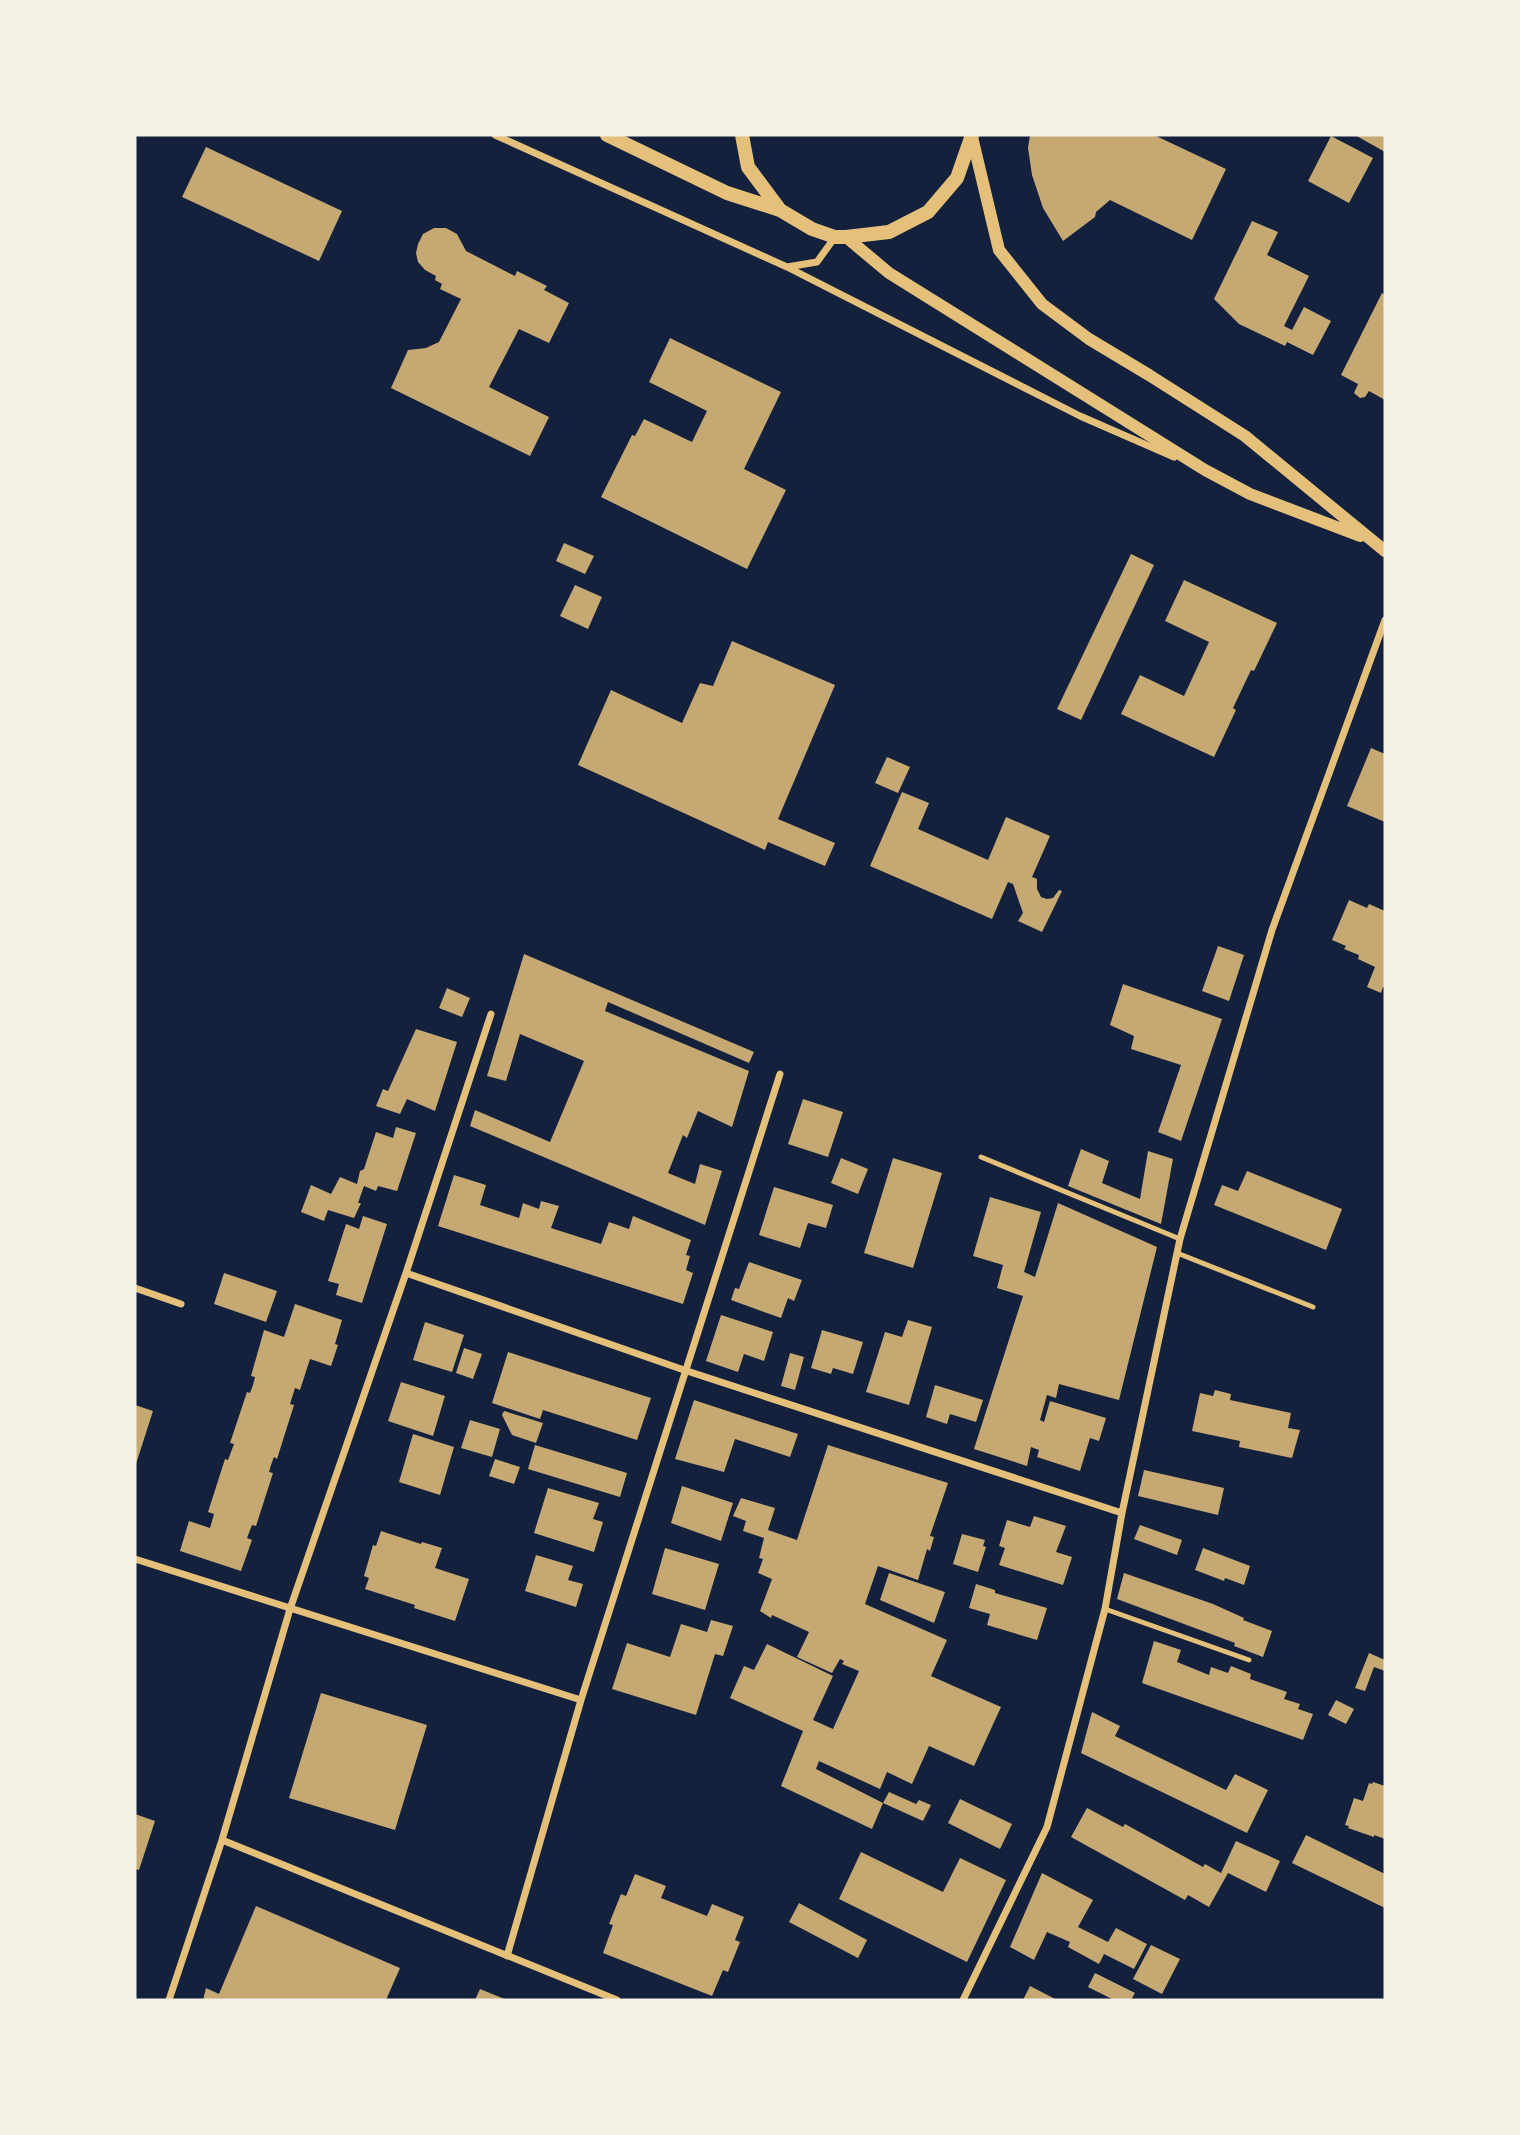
<svg xmlns="http://www.w3.org/2000/svg" width="1520" height="2135" viewBox="0 0 1520 2135" font-family="Figtree,sans-serif">
<rect width="100%" height="100%" fill="#14213d"/>
<path fill="#c6a872" d="M1030,135H1154L1226,169L1192,240L1110,200L1096,212L1095,217L1063,241L1043,208L1032,175L1028,148Z
M1355,135H1385V152Z
M1331,136L1373,158L1349,203L1308,181Z
M206,147L342,211L319,261L182,197Z
M1252,221L1278,232L1267,255L1309,276L1284,326L1292,330L1304,307L1331,321L1313,355L1287,342L1285,346L1239,324L1214,299Z
M434,228H446L457,234L466,251L515,276L517,271L547,286L544,290L569,303L549,343L519,329L489,387L549,417L530,456L391,388L408,350L426,348L439,342L461,299L440,289L442,284L435,280L436,276L425,270L418,262L416,253L418,244L423,234Z
M1382,293L1385,295V400L1369,391L1365,397L1360,398L1354,393L1358,384L1341,375Z
M670,338L781,392L744,469L786,490L747,569L601,497L632,435L635,436L644,419L692,442L707,411L649,382Z
M564,543L594,556L585,574L556,561Z
M1131,554L1154,565L1081,720L1057,709Z
M1184,580L1277,623L1254,671L1251,670L1233,708L1236,710L1214,757L1121,714L1140,675L1184,696L1209,642L1165,621Z
M575,585L602,597L588,629L560,616Z
M732,641L835,685L778,819L835,843L825,866L768,842L765,850L578,765L611,690L682,723L700,683L713,686Z
M1371,748L1385,754V822L1347,806Z
M887,757L910,767L898,793L875,783Z
M902,792L929,803L918,829L988,860L1006,817L1050,836L1032,877L1037,879V889L1041,897L1047,899L1053,898L1059,890L1062,891L1042,932L1018,921L1023,913L1013,884L1008,882L992,919L870,866Z
M1349,900L1367,908L1369,904L1385,911V988L1383,987L1381,993L1367,987L1375,967L1358,959L1359,955L1344,949L1346,946L1332,940Z
M1218,946L1244,955L1229,1001L1202,991Z
M524,954L754,1052L749,1063L608,1002L605,1011L749,1071L732,1127L698,1111L687,1138L683,1135L668,1173L695,1184L700,1164L722,1171L705,1225L470,1126L475,1110L550,1142L584,1061L520,1034L506,1081L487,1076Z
M1123,984L1222,1019L1181,1141L1158,1132L1181,1065L1131,1049L1134,1036L1110,1025Z
M447,988L470,998L462,1017L439,1008Z
M416,1029L457,1042L435,1111L407,1099L400,1114L376,1106L383,1089L388,1091Z
M803,1099L843,1112L828,1157L788,1144Z
M396,1127L416,1133L397,1191L378,1186L376,1191L364,1186L358,1203H361L354,1218L328,1210L324,1221L301,1212L311,1185L331,1194L340,1177L357,1184L360,1171L364,1169L376,1132L393,1138Z
M1081,1149L1109,1161L1102,1183L1140,1199L1148,1151L1173,1159L1161,1224L1068,1186Z
M841,1158L868,1169L858,1194L831,1183Z
M893,1158L942,1173L913,1268L864,1253Z
M1247,1171L1342,1209L1326,1250L1214,1205L1222,1185L1238,1191Z
M454,1175L486,1185L480,1205L519,1218L523,1203L539,1209L541,1201L559,1206L551,1228L601,1244L609,1222L629,1229L633,1216L691,1240L686,1255L690,1256L686,1270L693,1273L683,1304L438,1226Z
M774,1187L833,1205L826,1228L808,1223L800,1248L759,1235Z
M990,1197L1041,1212L1024,1272L1035,1277L1058,1203L1157,1247L1119,1400L1059,1384L1056,1398L1047,1395L1040,1420L1044,1422L1050,1401L1106,1418L1099,1441L1090,1438L1080,1471L1037,1457L1039,1450L1031,1447L1027,1466L974,1449L1023,1296L997,1288L1003,1265L973,1256Z
M363,1216L387,1224L362,1303L336,1295L339,1284L328,1281L346,1224L359,1229Z
M749,1262L802,1280L794,1301L788,1298L781,1318L731,1300L735,1288L739,1289Z
M224,1273L277,1291L266,1322L214,1304Z
M295,1304L342,1320L335,1344L338,1345L331,1366L310,1359L300,1390L295,1388L290,1404L294,1405L277,1459L274,1457L271,1465L269,1472L273,1473L256,1526L252,1525L247,1538L252,1540L241,1571L180,1551L189,1521L210,1528L214,1514L208,1512L225,1459L228,1460L234,1444L230,1443L247,1392L250,1393L253,1385L255,1377L251,1376L264,1330L284,1337Z
M721,1315L773,1332L764,1361L744,1354L738,1372L706,1361Z
M908,1320L932,1327L909,1405L866,1392L885,1332L902,1337Z
M425,1322L464,1335L452,1372L413,1360Z
M822,1330L863,1342L853,1374L833,1368L831,1374L811,1368Z
M464,1348L482,1354L473,1379L456,1373Z
M508,1352L651,1398L637,1440L543,1410L540,1419L492,1403Z
M790,1353L804,1357L795,1390L781,1386Z
M401,1382L445,1396L433,1436L388,1421Z
M935,1385L983,1400L976,1422L950,1414L947,1424L926,1417Z
M1215,1390L1231,1394L1230,1400L1291,1413L1288,1428L1300,1430L1292,1458L1239,1447L1240,1441L1192,1431L1200,1393L1213,1396Z
M694,1400L798,1434L790,1457L735,1439L724,1472L675,1459Z
M135,1405L153,1411L135,1467Z
M504,1411L543,1423L536,1443L512,1435L502,1415Z
M470,1420L500,1429L492,1457L461,1448Z
M413,1434L454,1447L440,1495L399,1482Z
M535,1445L627,1473L620,1497L528,1469Z
M828,1445L948,1483L930,1536L934,1537L930,1551L927,1549L918,1580L878,1566L865,1604L947,1640L931,1676L1001,1707L974,1766L929,1746L912,1784L887,1772L880,1789L819,1761L816,1769L883,1803L889,1792L916,1804L919,1800L931,1805L923,1821L883,1803L872,1829L781,1786L803,1731L730,1698L744,1666L754,1670L767,1644L833,1676L813,1720L833,1729L859,1671L842,1664L844,1661L840,1659L832,1673L797,1657L809,1632L772,1615L771,1618L760,1611L772,1579L758,1573L763,1559L759,1558L764,1538L743,1531L746,1521L733,1516L741,1498L775,1508L768,1530L797,1540Z
M495,1459L520,1467L514,1484L489,1476Z
M1144,1470L1224,1488L1218,1515L1138,1496Z
M682,1486L733,1503L721,1541L671,1523Z
M548,1488L599,1503L593,1519L603,1522L594,1552L534,1533Z
M1034,1516L1066,1526L1056,1552L1072,1557L1063,1585L999,1565L1005,1548L999,1546L1007,1520L1030,1527Z
M1140,1525L1182,1540L1177,1555L1134,1539Z
M381,1531L421,1544L422,1542L442,1548L435,1568L469,1579L455,1621L414,1608L415,1605L365,1589L369,1578L364,1576L373,1545L376,1546Z
M962,1534L985,1540L983,1546L986,1547L978,1572L953,1564Z
M665,1548L719,1564L705,1610L652,1594Z
M1203,1548L1250,1566L1244,1585L1225,1578L1224,1581L1195,1570Z
M536,1555L573,1566L568,1580L583,1584L576,1607L525,1591Z
M889,1573L945,1592L934,1623L880,1600Z
M1124,1573L1213,1604L1244,1618L1243,1620L1272,1631L1263,1657L1234,1646L1235,1643L1117,1599Z
M976,1584L995,1590V1593L1047,1608L1037,1640L987,1625L990,1614L969,1608Z
M711,1620L733,1626L723,1656L715,1654L696,1715L612,1689L627,1643L670,1657L681,1624L707,1632Z
M1154,1641L1181,1650L1177,1662L1209,1675L1211,1667L1228,1673L1231,1666L1251,1674L1250,1679L1287,1692L1284,1699L1300,1704L1298,1709L1313,1714L1303,1740L1142,1683Z
M1369,1653L1385,1660V1671L1374,1667L1365,1691L1355,1688Z
M321,1693L427,1725L395,1830L289,1798Z
M1336,1700L1354,1709L1346,1724L1328,1715Z
M1092,1712L1120,1726L1115,1736L1226,1790L1235,1774L1268,1790L1247,1833L1081,1753Z
M1373,1782L1385,1786V1839L1374,1835V1837L1348,1828L1349,1826L1345,1825L1354,1798L1363,1801L1369,1783L1372,1784Z
M960,1799L1012,1824L1000,1849L948,1823Z
M1087,1808L1123,1827L1125,1824L1203,1867L1205,1864L1221,1873L1236,1841L1280,1861L1266,1892L1228,1873L1209,1907L1188,1895L1185,1900L1071,1837Z
M135,1814L155,1821L139,1870L135,1869Z
M1306,1835L1385,1874V1908L1292,1863Z
M861,1852L943,1892L960,1858L1006,1880L967,1962L839,1899Z
M1042,1873L1093,1900L1078,1927L1108,1942L1116,1928L1147,1944L1134,1969L1104,1954L1099,1964L1068,1947L1070,1942L1047,1932L1034,1960L1010,1947Z
M635,1874L666,1886L661,1898L707,1916L712,1904L744,1917L735,1940L740,1942L728,1972L723,1970L712,1996L603,1953L613,1925L609,1924L621,1894L626,1896Z
M799,1903L867,1940L858,1958L789,1922Z
M256,1906L400,1968L386,2000H203L206,1988L219,1994Z
M1151,1945L1180,1959L1162,1994L1133,1979Z
M1095,1973L1135,1993L1131,2000H1114L1088,1987Z
M1030,1986L1057,2000H1023Z
M480,1989L507,2000H475Z"/>
<g fill="none" stroke-linecap="round" stroke-linejoin="round">
<path stroke="#e5c07b" stroke-width="5" d="M981,1157L1180,1239
M1177,1253L1313,1307
M1105,1609L1249,1660"/>
<path stroke="#e5c07b" stroke-width="7" d="M495,135L787,267L1080,416L1174,457
M787,267L817,262L835,237
M406,1273L684,1370L1122,1513
M135,1288L181,1304
M135,1559L581,1700
M222,1840L617,2000
M507,1956L581,1700L780,1074
M169,2000L222,1840L290,1609L406,1273L491,1014
M963,2000L1047,1827L1105,1609L1122,1513L1180,1239L1272,930L1385,620"/>
<path stroke="#e5c07b" stroke-width="12" d="M972,137L999,250L1042,304L1089,339L1149,375L1245,436L1385,551
M846,237L889,273L1205,470L1250,494L1360,536"/>
<path stroke="#e5c07b" stroke-width="14" d="M607,135L727,193L780,210
M742,135L748,167L780,210L812,229L835,237H846L889,232L928,212L957,178L972,135"/>
</g>
<rect width="1520" height="2135" fill="none" stroke="#f6f1e7" stroke-width="273"/>
</svg>
